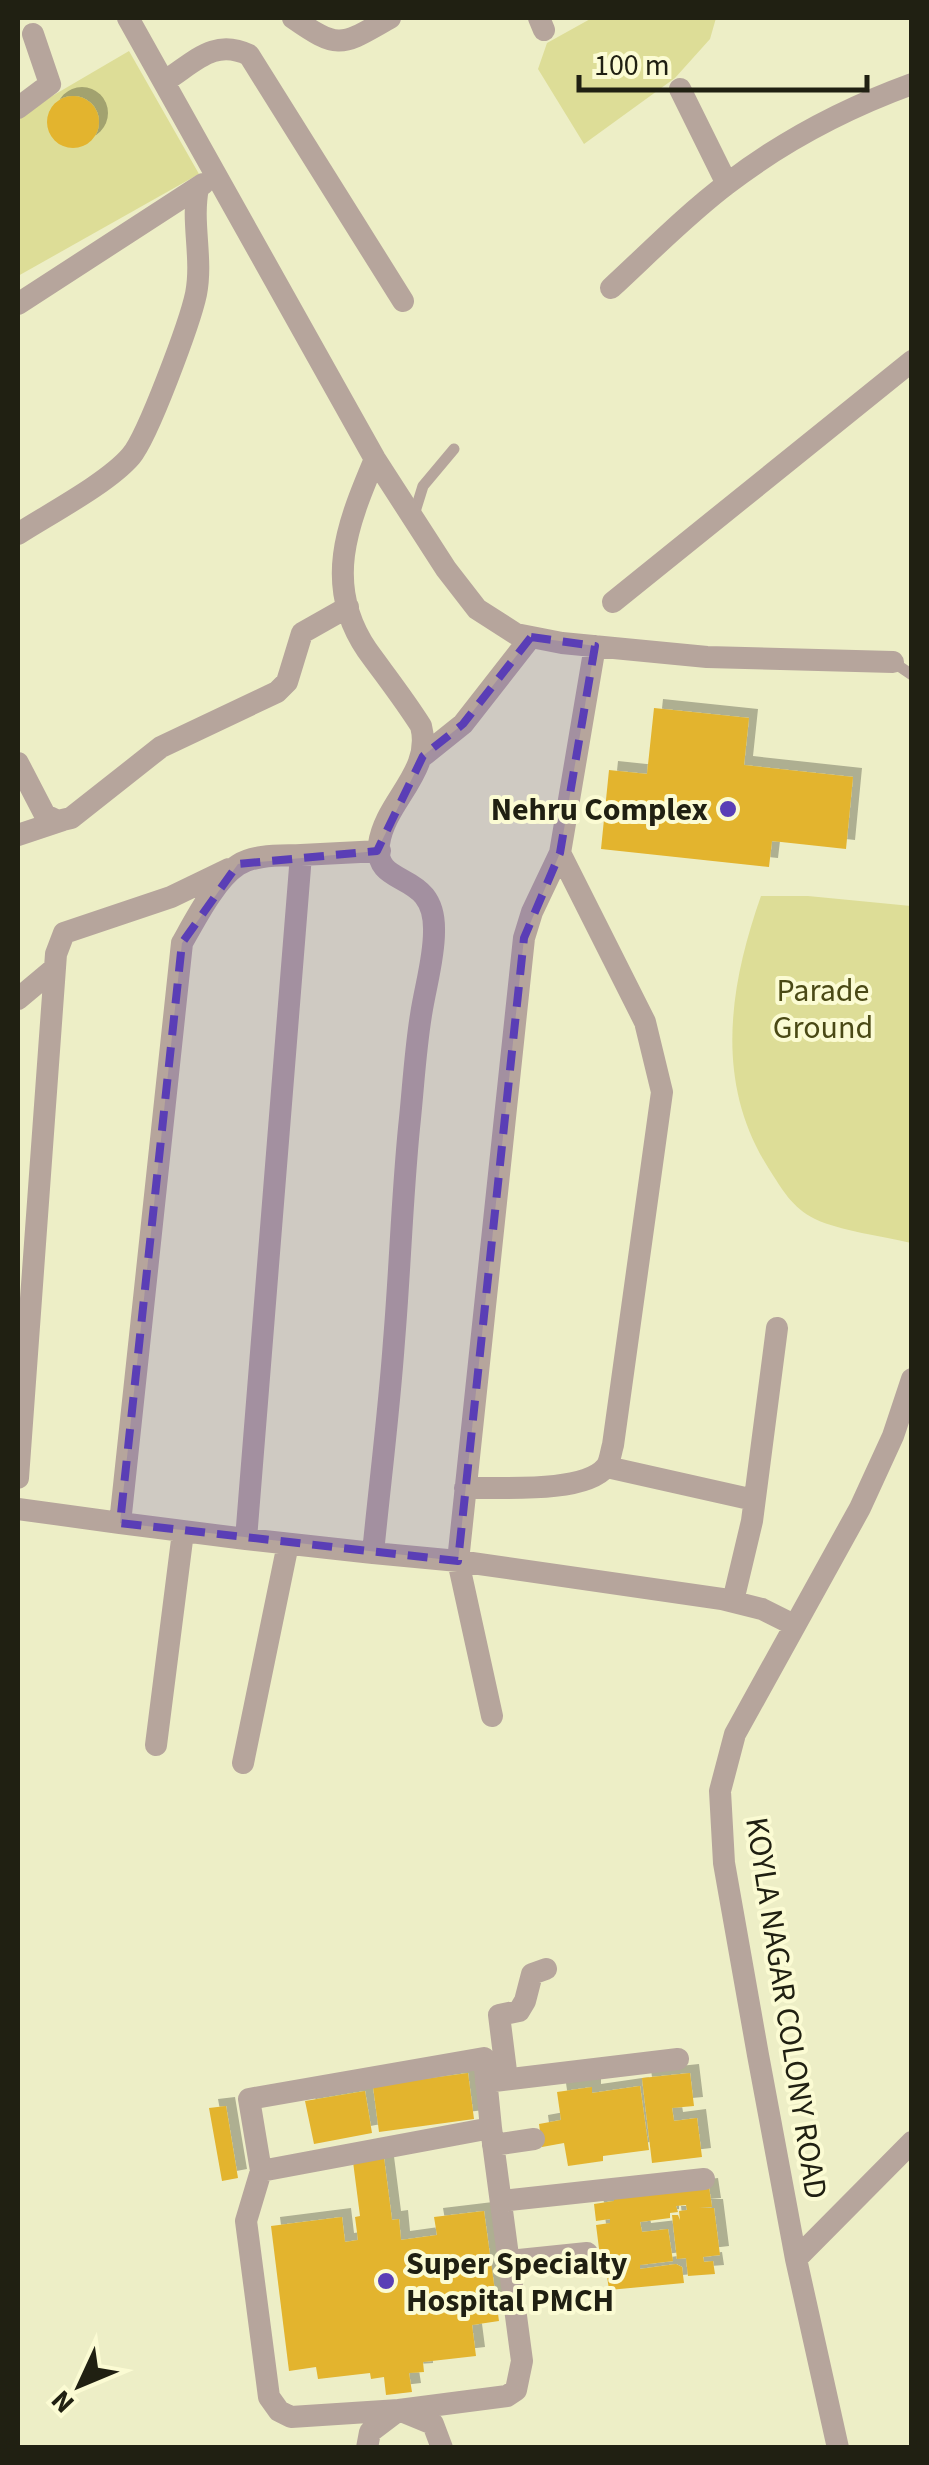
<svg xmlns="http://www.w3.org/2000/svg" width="929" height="2465" viewBox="0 0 929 2465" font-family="'Source Sans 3',sans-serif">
<defs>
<filter id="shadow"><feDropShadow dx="9" dy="-9" stdDeviation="0" flood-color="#0004"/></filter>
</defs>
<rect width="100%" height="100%" fill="#edeec6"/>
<path fill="#dddd97" d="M592,18H716L710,39L675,78L584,144L538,69L547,43Z
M129,51L199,174L18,276V116Z
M761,896H808L911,906V1243C883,1236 840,1231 815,1219C792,1208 782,1189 769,1169C714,1083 729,987 761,896Z"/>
<path fill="#e3b42f" filter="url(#shadow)" d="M47 122a26 26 0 1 1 52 0a26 26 0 1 1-52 0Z
M654,708L749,718L744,765L853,777L846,849L772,841L769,867L601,849L609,770L647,774Z
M468,2073L474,2119L379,2132L373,2086Z
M690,2073L694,2106L672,2108L674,2121L697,2118L702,2157L652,2163L642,2078Z
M640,2086L649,2150L603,2156V2161L568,2166L564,2143L542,2147L539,2124L561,2120L557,2092L592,2087V2093Z
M365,2091L372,2133L314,2144L305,2101Z
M226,2106L238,2178L222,2181L209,2108Z
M383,2150L392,2220L399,2219L401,2240L437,2235L434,2217L484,2211L499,2321L472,2325L476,2356L423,2362L424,2372L409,2373L412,2392L386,2395L384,2377L371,2379L370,2373L318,2379L316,2367L289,2371L271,2226L342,2217L345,2242L358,2240L355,2217L360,2216L352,2154Z
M709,2187L712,2207L699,2208H714L720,2255L703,2257L704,2262L713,2261L715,2274L688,2276L686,2258L677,2259L672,2215H678L680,2220L679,2211L687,2210L686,2205L676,2206L678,2212L670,2213V2218L640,2222L642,2232L668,2229L673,2261L640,2265V2269L676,2264L682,2267L684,2283L609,2290L607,2276L619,2274L617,2270L602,2272L596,2225L610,2223V2219L596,2221L594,2204L614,2201V2198Z"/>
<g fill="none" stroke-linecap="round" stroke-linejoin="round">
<path stroke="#b6a59c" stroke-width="11" d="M414,515L423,486L454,449
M893,662L912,675"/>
<path stroke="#b6a59c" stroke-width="22" d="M128,18L375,459L446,569L477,609L516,634L562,643L707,657L893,662
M293,18C340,51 342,45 390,18
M539,18L544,30
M165,81C195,62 214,38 249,55L403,301
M680,89L727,184
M18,108L50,84L33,34
M611,288C649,253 686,215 727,184C783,141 846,108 912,84
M18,304L203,184
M375,459C347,525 323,585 367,650C385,675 404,699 421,726C433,772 385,801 379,844C373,891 436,867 434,932C434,959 425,988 421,1015C415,1052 413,1091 409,1128C402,1199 400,1270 394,1341C389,1412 380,1482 373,1553L458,1561L722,1599L762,1609L794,1625
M18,534C49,514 108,483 131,456C148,436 190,322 196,294C203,258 191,223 198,188
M613,602L912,361
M423,756L463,724L531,637
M18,763L45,815L58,821L71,818L161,747L277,692L287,682L302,633L348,607
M18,835L63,820
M301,855C282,856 255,854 238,865C216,879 195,920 182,943L120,1523L246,1539L301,855L380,851
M18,999L55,968
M607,1467L754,1500
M18,1478L56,954L64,933L171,897L229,869
M465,1488C498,1487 584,1494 606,1467C610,1462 611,1451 613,1445L662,1092L645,1022L560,853
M18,1509L120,1523
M246,1539L373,1553
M733,1601L752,1521L777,1328
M492,1716L458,1561L524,938L532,912L560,853L595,646
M156,1745L183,1532
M243,1763L288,1544
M507,2079L499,2015L519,2011L525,2001L532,1974L546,1969
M486,2082L678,2059
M493,2145L534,2139
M261,2171L249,2099L484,2058L491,2128
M501,2201L704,2179
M796,2259L912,2142
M509,2261L587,2253
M367,2448L370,2432L399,2410L507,2396L516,2390L522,2361L491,2128L261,2171L246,2221L269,2397L279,2411L291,2417L399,2410L433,2424L442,2448
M838,2448L796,2259L758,2055L724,1863L720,1791L735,1734L860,1508L893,1436L912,1379"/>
</g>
<path fill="#5a3eb6" fill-opacity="0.2" stroke="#5a3eb6" stroke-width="8" stroke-dasharray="20 12" stroke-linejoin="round" d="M531,637L595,646L560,853L524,938L458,1561L120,1523L182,943L238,864L377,851L423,756L463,724Z"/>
<g fill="#5a3eb6" stroke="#fbfbd3" stroke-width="4">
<circle cx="728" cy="809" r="10"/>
<circle cx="386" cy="2281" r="10"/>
</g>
<g text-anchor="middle" stroke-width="8" stroke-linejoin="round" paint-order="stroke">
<g font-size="32" font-weight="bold" fill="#202012" stroke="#fbfbd3" text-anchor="end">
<text x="708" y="820">Nehru Complex</text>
<text x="406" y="2274" text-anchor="start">Super Specialty<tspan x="406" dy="37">Hospital PMCH</tspan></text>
</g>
<g font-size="32" fill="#4a4915" stroke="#fbfbd3">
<text x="823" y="1001">Parade<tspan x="823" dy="37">Ground</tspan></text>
</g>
<g font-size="32" fill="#202012" stroke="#fbfbd3">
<text transform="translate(787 2008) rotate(81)" y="11">KOYLA NAGAR COLONY ROAD</text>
</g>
</g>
<rect width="929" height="2465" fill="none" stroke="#202012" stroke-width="40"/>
<g transform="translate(80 2385) rotate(226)" stroke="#fbfbd3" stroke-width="8" paint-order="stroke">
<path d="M0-8L18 38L0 25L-18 38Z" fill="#202012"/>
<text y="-15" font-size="28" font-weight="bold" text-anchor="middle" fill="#202012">N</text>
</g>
<path d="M579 75v15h288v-15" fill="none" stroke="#202012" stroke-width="5"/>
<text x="594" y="75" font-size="30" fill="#202012" stroke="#fbfbd3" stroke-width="8" paint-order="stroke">100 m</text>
</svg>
